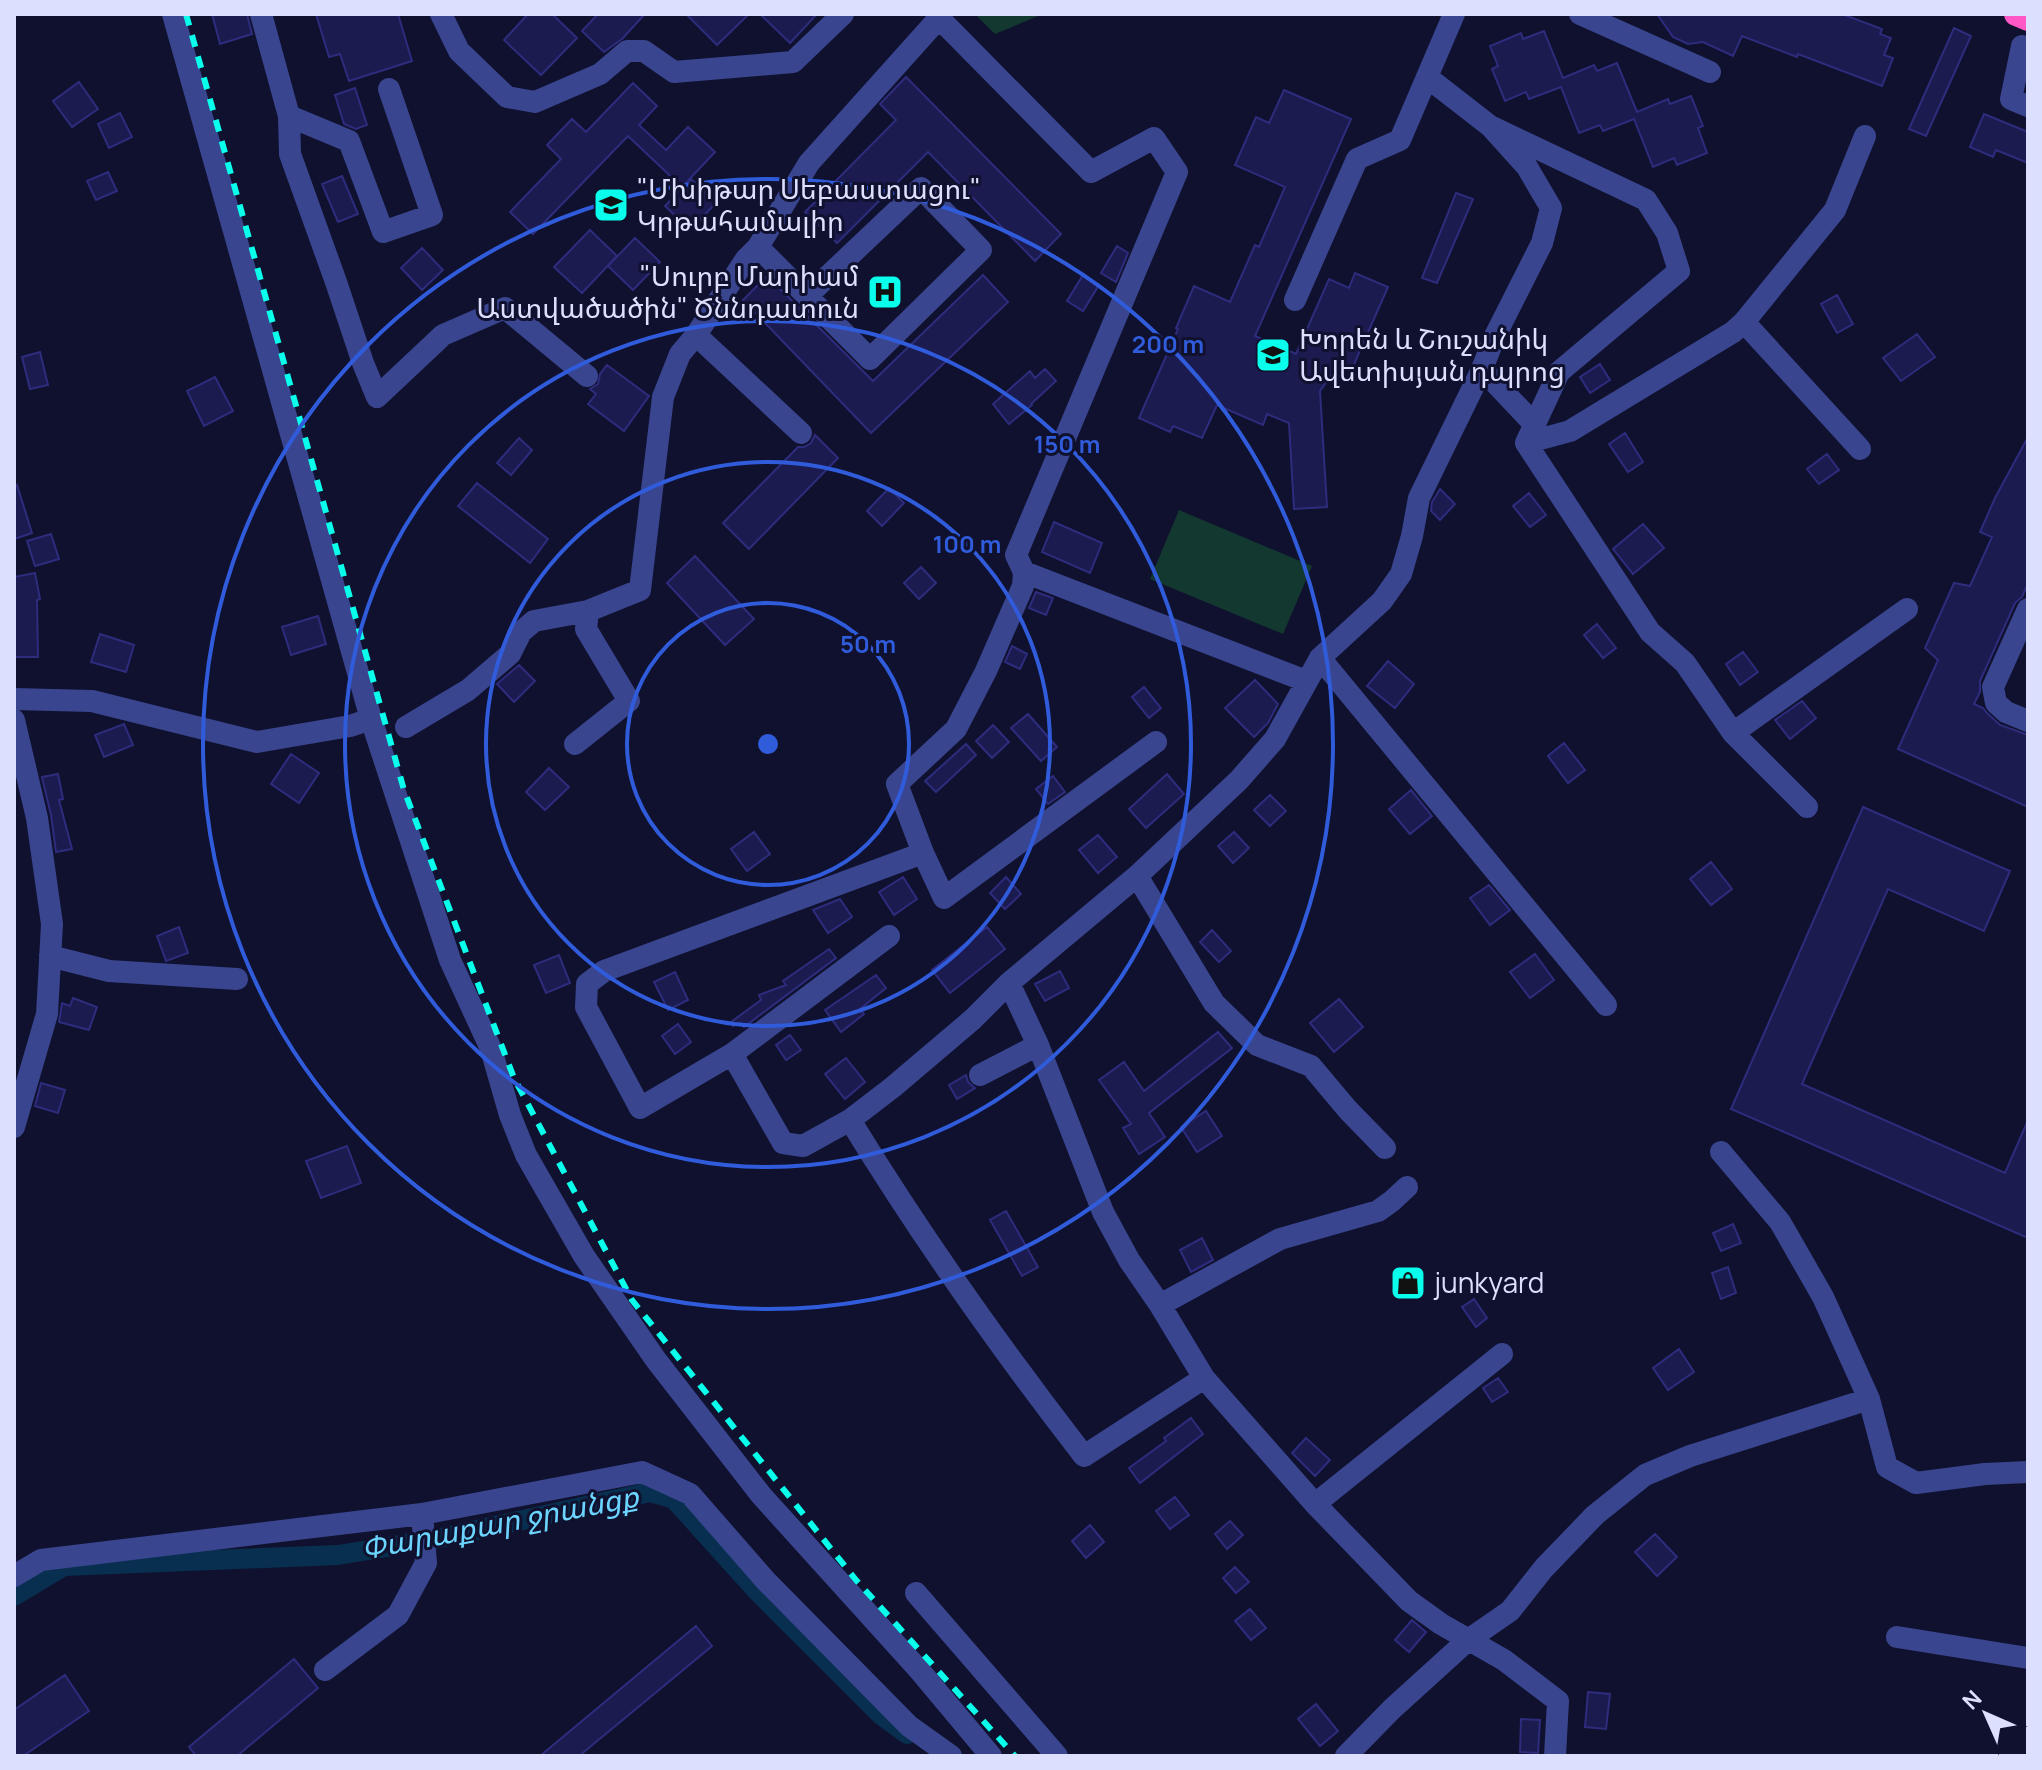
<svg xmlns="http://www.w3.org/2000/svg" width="2042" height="1770" viewBox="0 0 2042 1770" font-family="Manrope,'Noto Sans Armenian',sans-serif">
<rect width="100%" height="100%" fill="#10112e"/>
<path fill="#133830" d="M975,14H1043L995,34Z
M1179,510L1312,566L1283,634L1150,579Z"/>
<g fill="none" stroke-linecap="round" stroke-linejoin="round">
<path stroke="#082f4f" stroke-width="20" d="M14,1596L64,1566L338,1555L436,1539L650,1492L674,1499L758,1592L881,1715L907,1734"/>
</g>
<path fill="#1c1b50" stroke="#2d2c7d" stroke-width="2" d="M212,14H247L252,34L220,44Z
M316,14H398L412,61L349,81L340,54L329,57Z
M528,14H552L577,38L541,75L504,40Z
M598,14H645L622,39L604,52L582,31Z
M686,14H749L717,45Z
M760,14H817L790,43Z
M1657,14H1842L1882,29L1880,34L1891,38L1884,55L1893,58L1882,86L1798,54L1797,57L1742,36L1733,56L1703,42L1688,44L1673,37Z
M1954,28L1971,36L1926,136L1909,129Z
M1544,31L1563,78L1594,65L1597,71L1617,63L1637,112L1668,99L1670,104L1691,96L1703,126L1698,128L1707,153L1677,165L1674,158L1653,167L1634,119L1603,131L1600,125L1579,133L1561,87L1529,99L1526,92L1505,101L1492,69L1498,66L1490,46L1521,33L1523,39Z
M906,77L1061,234L1035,261L928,152L837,243L805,212L896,120L880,104Z
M79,82L98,109L72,127L53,101Z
M633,83L657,106L639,125L666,150L688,127L715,152L682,187L628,136L533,234L510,212L561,159L547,145L572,119L586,132Z
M355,88L367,125L356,129L344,124L335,95Z
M1284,90L1351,119L1255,336L1296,354L1329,279L1349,288L1355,273L1388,287L1352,369L1339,364L1320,391L1327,507L1294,509L1289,423L1267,414L1263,425L1217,405L1202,438L1173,426L1170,432L1139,418L1178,329L1176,328L1194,286L1230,302L1255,245L1259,247L1285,187L1235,165L1256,117L1269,123Z
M120,113L132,137L109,148L98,124Z
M1984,114L2028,132V163L1996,150L1993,157L1970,147Z
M108,172L117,191L96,200L87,181Z
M342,176L358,214L338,222L322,184Z
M691,179L716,203L690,230L665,206Z
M1456,193L1473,199L1437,283L1422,278Z
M590,230L617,256L582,293L554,267Z
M635,238L660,262L633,290L608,266Z
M1117,246L1128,253L1116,282L1101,273Z
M422,248L443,270L422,290L401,268Z
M983,275L1008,302L871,433L743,300L767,276L873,381Z
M1083,275L1099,285L1083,311L1067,301Z
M1837,295L1853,324L1837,333L1821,304Z
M1917,334L1935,357L1901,381L1883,358Z
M40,352L48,385L30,389L22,357Z
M1600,364L1610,380L1590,393L1580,377Z
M607,365L649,396L624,431L588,404L596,394L590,389L598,384L600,374Z
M1045,369L1056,381L1031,404L1032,405L1009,424L993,404L1030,371L1035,378Z
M215,377L233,411L204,426L187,391Z
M1625,433L1643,462L1628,472L1609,444Z
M815,435L838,458L749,549L723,523L798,447H804L811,443Z
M2028,437V583L2022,597L2015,603L1980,681V692L1974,704L1983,708L1987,713L2000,725L2028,735V807L1898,749L1938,660L1925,648L1954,583L1970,586L1992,537L1980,532L1995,498Z
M519,438L532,450L511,475L497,463Z
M1827,454L1839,470L1819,484L1807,469Z
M477,483L548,539L530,563L458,506Z
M17,485L32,533L14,539V486Z
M889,488L904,503L882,526L867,511Z
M1440,489L1455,504L1440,520L1431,511L1432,502Z
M1529,493L1546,515L1530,527L1513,506Z
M1054,522L1102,543L1090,573L1042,552Z
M1643,524L1664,548L1633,574L1613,549Z
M51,534L59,559L35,566L27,541Z
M695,556L754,619L725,645L667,583Z
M921,567L936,583L919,599L904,583Z
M35,573L40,599L37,600L38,657H14V577Z
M1036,592L1053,598L1046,615L1029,608Z
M318,616L326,644L291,655L282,627Z
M1597,624L1616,648L1603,658L1584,635Z
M100,634L134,645L126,672L91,662Z
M1012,646L1027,654L1020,669L1005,662Z
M1743,652L1758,672L1740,685L1726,664Z
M1388,661L1414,684L1395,708L1367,686Z
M519,665L535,681L514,702L497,684Z
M1255,680L1278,704L1268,723L1254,737L1225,708Z
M1144,687L1161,708L1149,718L1132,697Z
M1802,701L1816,718L1790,739L1775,720Z
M1028,714L1057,747L1041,761L1011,728Z
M124,724L133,745L104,757L95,735Z
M993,725L1009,742L992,758L976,741Z
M1564,743L1585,770L1568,783L1548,756Z
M966,744L976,755L936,792L925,781Z
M291,754L319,773L299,803L271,784Z
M549,768L569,787L545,810L526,792Z
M58,774L63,799L59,800L72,849L56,852L51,815L42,777Z
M1167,774L1184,794L1146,828L1129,809Z
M1053,776L1065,792L1048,804L1036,789Z
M1411,790L1432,816L1410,834L1389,809Z
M1270,795L1286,811L1270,826L1254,810Z
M1863,807L2010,871L1984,931L1888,889L1802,1084L2005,1173L2028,1120V1238L1731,1109Z
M754,832L770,854L747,871L731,849Z
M1234,832L1249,848L1233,863L1218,846Z
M1098,835L1117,857L1098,873L1079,850Z
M1711,862L1732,889L1711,905L1690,879Z
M903,877L917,899L894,915L879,892Z
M1006,877L1021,894L1005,909L990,893Z
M1489,885L1510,910L1490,925L1470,898Z
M840,899L852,917L828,933L813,910Z
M179,927L188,953L166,961L157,936Z
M987,927L1005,949L950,993L932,970Z
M1212,930L1231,951L1219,962L1200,942Z
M829,949L836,958L744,1027L741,1023L733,1026L731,1022L761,1000L759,995L786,985L783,981Z
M1535,954L1554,980L1530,998L1510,972Z
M559,955L570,983L546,993L534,965Z
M1060,971L1069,988L1045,1001L1035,984Z
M675,972L688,1000L668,1010L654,982Z
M876,975L886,988L860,1009L864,1014L841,1032L825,1010Z
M73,998L97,1007L89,1030L59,1022L62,1003L70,1006Z
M1339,999L1363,1027L1334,1052L1310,1023Z
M678,1024L691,1042L675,1054L662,1036Z
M1218,1032L1232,1048L1149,1113L1165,1137L1139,1154L1123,1128L1131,1124L1099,1080L1124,1062L1144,1091Z
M790,1035L801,1050L786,1060L776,1045Z
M846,1058L865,1082L845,1099L825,1074Z
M966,1075L968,1082L975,1088L957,1099L949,1085Z
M41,1083L65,1090L58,1113L35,1106Z
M1206,1111L1222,1136L1197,1152L1181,1127Z
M347,1146L361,1183L321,1198L306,1161Z
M1006,1211L1038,1267L1022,1276L990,1220Z
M1733,1224L1741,1243L1721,1251L1713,1233Z
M1202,1238L1213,1260L1191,1272L1180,1250Z
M1728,1267L1736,1293L1721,1299L1712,1273Z
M1474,1299L1487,1318L1476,1327L1462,1307Z
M1679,1349L1694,1372L1668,1390L1653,1368Z
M1498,1378L1508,1392L1492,1402L1483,1388Z
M1191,1418L1203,1434L1140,1483L1129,1468L1166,1441L1164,1438Z
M1306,1438L1330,1460L1315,1476L1292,1453Z
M1175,1497L1189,1515L1170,1529L1156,1511Z
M1230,1521L1243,1535L1227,1549L1215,1534Z
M1090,1525L1104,1542L1086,1558L1072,1541Z
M1655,1534L1677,1557L1657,1576L1635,1552Z
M1235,1567L1249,1582L1236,1593L1223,1578Z
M1250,1609L1266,1628L1251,1640L1235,1621Z
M1412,1620L1426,1632L1409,1652L1395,1640Z
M696,1626L712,1646L579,1756H540Z
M294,1659L318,1688L237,1756H196L189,1747Z
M65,1675L89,1711L23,1756H14V1710Z
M1588,1692L1610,1694L1606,1729L1585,1727Z
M1316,1704L1338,1731L1320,1746L1298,1719Z
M1521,1719L1540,1720L1538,1753L1520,1752Z"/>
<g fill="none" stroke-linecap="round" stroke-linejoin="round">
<path stroke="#39458f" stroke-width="22" d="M173,14L371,719L450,960L491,1049L510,1115L526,1155L584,1256L656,1360L761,1495L920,1671L991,1756
M261,14L289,116L290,154L336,282L363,363L377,397L443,335L505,308L587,376
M441,14L459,51L507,97L535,102L600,74L627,51H644L674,72L793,62L843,14
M1580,14L1710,72
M939,18L1091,172L1154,138L1177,172L1016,555L1024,572L1023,586L986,671L956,729L897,784L923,853L944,898L1156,742
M2022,46L2011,99L2028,106
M1427,77L1490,126L1646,200L1667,233L1679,271L1559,372L1526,443
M289,116L349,141L383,232L432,215L389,89
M758,247L870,359L981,250L921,188L807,296
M1295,300L1357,159L1400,140L1454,14
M1744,322L1860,449
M1482,369L1535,425
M801,433L696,335L746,259L758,247L809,163L939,18L941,14
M1526,443L1570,431L1733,332L1744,322L1835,210L1865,136
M1526,443L1650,632L1685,663L1733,733L1807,807
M1024,572L1306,681
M2028,609L1993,687L1996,703L2006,712L2028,721
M1320,658L1606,1005
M14,699L92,701L257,742L350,726L371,719
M14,720L37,818L52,924L47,1014L14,1127
M406,727L468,690L510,654L521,632L534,621L588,611L640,590L663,397L680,354L696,335
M1733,733L1907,609
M575,744L629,701L586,629L588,611
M1137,876L1214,1003L1257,1045L1311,1066L1348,1110L1385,1148
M889,936L732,1054L640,1108L586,1007L587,984L604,971L923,853
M50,956L109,971L237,979
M1009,983L1038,1045L1103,1212L1129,1260L1160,1305L1204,1378L1315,1504L1409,1601L1441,1624L1504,1660L1558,1701L1555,1756
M732,1054L783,1143L803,1146L850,1120L893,1087L973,1019L1009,983L1137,876L1239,780L1275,739L1320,658L1382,601L1401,574L1412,536L1419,498L1482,369L1495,336L1542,243L1551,208L1527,167L1490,126
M980,1075L1038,1045
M850,1120C921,1236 1001,1349 1084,1456L1204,1378
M1721,1152L1780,1222L1823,1297L1869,1399L1887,1467L1916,1483L1985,1474L2028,1472
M1160,1305L1280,1239L1378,1211L1392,1201L1407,1187
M1315,1504L1502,1354
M14,1576L41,1560L422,1514L642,1472L690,1494L766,1581L909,1726L951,1756
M916,1593L1057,1756
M1897,1637L2028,1658
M325,1670L398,1615L426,1563L422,1514
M1346,1756L1392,1709L1468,1640L1510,1611L1544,1568L1595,1515L1645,1475L1690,1456L1869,1399"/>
<path stroke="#ff58c6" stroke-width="24" d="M2016,14L2028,19"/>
<path stroke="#09ffeb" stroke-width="6" stroke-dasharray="12 10" stroke-linecap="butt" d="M186,14L404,790L514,1078L632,1300L856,1580L1015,1756"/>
</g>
<g fill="none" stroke="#305cdc" stroke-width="4">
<circle cx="768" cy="744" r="141"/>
<circle cx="768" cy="744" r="282"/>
<circle cx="768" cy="744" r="423"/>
<circle cx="768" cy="744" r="565"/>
</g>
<defs>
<symbol id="school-square" viewBox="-11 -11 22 22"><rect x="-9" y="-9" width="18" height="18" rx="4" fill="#09ffeb" stroke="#10112e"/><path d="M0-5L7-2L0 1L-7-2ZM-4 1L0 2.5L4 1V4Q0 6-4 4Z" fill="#111"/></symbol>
<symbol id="hospital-square" viewBox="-11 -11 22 22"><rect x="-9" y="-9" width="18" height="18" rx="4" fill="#09ffeb" stroke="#10112e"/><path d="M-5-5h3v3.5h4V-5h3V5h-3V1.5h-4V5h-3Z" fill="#111"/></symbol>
<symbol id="shop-square" viewBox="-11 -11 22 22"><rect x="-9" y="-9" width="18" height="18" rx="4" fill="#09ffeb" stroke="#10112e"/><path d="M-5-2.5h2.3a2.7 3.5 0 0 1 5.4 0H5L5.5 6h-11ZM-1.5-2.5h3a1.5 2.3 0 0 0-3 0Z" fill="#111"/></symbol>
</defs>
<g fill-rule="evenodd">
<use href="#school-square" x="591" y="185" width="40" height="40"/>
<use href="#hospital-square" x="865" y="272" width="40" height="40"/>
<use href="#school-square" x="1253" y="335" width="40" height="40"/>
<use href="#shop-square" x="1388" y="1263" width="40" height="40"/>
</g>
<g text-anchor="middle" stroke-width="6" stroke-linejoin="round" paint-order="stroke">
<g font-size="28" fill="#dddfff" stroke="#10112e" text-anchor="start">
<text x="637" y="199">"Մխիթար Սեբաստացու"<tspan x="637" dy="32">Կրթահամալիր</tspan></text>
<text x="859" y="286" text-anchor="end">"Սուրբ Մարիամ<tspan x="859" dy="32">Աստվածածին" Ծննդատուն</tspan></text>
<text x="1299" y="349">Խորեն և Շուշանիկ<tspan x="1299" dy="32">Ավետիսյան դպրոց</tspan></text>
<text x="1434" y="1293">junkyard</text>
</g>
<g font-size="30" font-style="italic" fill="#6bd5ff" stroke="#10112e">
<text transform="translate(500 1523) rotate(-11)" y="10">Փարաքար ջրանցք</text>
</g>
</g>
<circle cx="768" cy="744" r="12" fill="#305cdc" stroke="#10112e" stroke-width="4"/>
<g font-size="24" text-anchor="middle" font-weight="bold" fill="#305cdc" stroke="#10112e" stroke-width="6" stroke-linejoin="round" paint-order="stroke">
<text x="1168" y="353">200 m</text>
<text x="1067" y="453">150 m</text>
<text x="967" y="553">100 m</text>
<text x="868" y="653">50 m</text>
</g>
<rect width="2042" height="1770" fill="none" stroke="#dddfff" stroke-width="32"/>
<g transform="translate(1986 1714) rotate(315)" stroke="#10112e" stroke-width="6" paint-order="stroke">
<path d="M0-6L14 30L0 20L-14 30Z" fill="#dddfff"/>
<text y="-12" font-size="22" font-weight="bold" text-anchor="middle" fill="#dddfff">N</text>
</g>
</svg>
